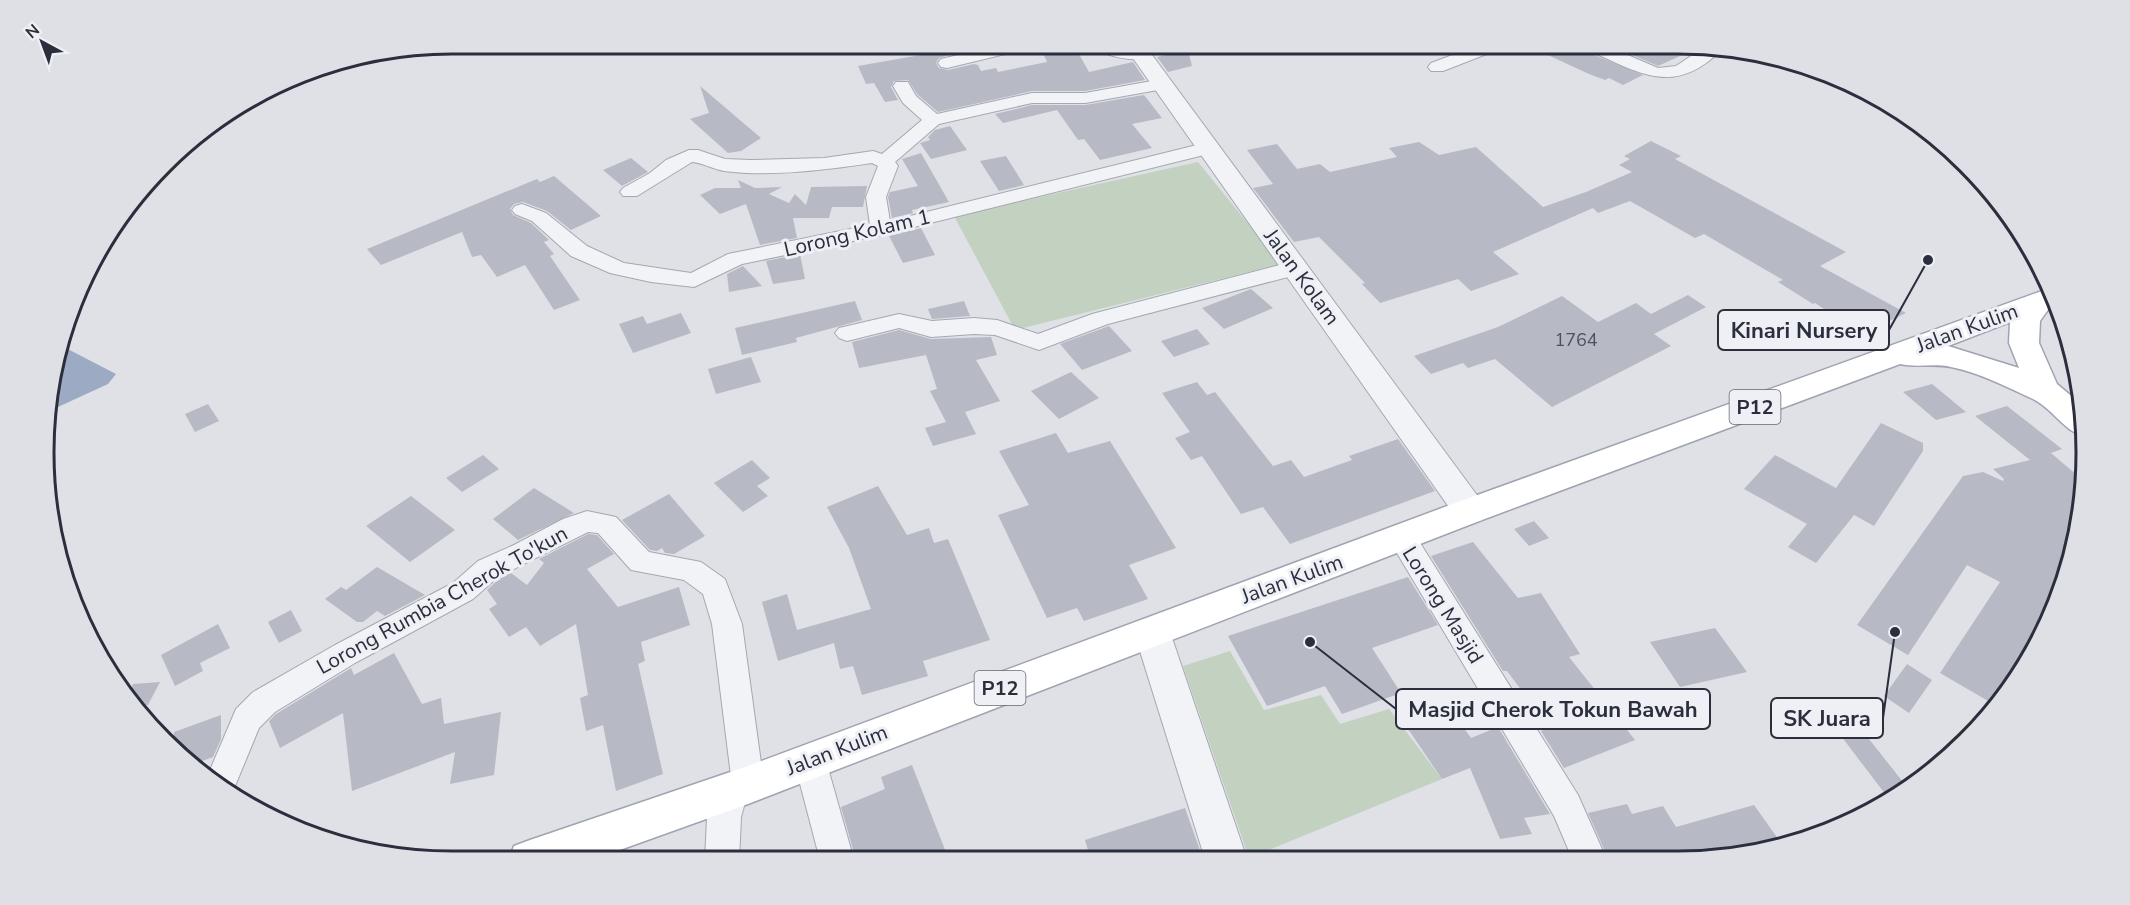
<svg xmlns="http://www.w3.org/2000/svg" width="2130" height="905" viewBox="0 0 2130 905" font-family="'Nunito Sans',sans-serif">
<rect width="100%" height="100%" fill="#dfe1e7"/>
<path fill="#c3d1c1" d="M1198,162L1281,264L1015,330L954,216Z
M1230,651L1264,710L1321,695L1340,724L1389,709L1442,779L1249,858L1183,666Z"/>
<path fill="#9daac4" d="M60,345L116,374L108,384L47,412V399Z"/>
<path fill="#b7bac4" d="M1524,44H1578L1582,50L1643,75L1623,85L1609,78L1605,80L1589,74Z
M1607,44H1677L1700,47L1658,66Z
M1075,47L1089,72L1133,62L1145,80L1085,91H1032L938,112L918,95L908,80L894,81L891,87L898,100L885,102L874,83L866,84L858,66L960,48L964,51L939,58L936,63L939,68L948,70L974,64L978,65L981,71L996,68L998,72L1047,62L1042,51Z
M1188,50L1192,66L1168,72L1157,57Z
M700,86L761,138L741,151L728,153L690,119L709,113Z
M1144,95L1162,118L1132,124L1152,148L1100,160L1084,139L1078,140L1057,110L1003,123L995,114L1032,105H1085Z
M950,126L967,150L931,159L920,143L930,140L928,137L935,130Z
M1651,141L1681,156L1675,159L1846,252L1820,266L1906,313L1862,334L1815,303L1813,304L1778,282L1783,280L1704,234L1695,238L1630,201L1598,213L1593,208L1493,252L1519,274L1471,291L1458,279L1380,303L1362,284L1365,283L1319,237L1294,242L1253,188L1273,184L1247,150L1277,144L1297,169L1320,164L1330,172L1397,157L1389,148L1419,142L1439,155L1476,147L1543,207L1586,192L1632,172L1619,165L1630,159L1624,156Z
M921,153L949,202L912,210L913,213L892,218L888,197L890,192L918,186L902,159Z
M1006,156L1024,185L999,191L980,161Z
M631,158L648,172L622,186L603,170Z
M554,176L601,216L571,230L547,211L523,202L514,204L510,209L513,215L531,223L549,240L544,242L554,254L550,256L580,300L554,310L525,265L497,277L481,255L472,257L462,232L381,265L367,249L537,179L540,182Z
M738,180L755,188L782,187L769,194L789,203L795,194L806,205L811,187L867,186L863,207H832L829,218H793L797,238L760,245L746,204L720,214L700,195L715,188H741Z
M921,228L935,255L903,263L889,236Z
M800,254L805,279L773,284L766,261Z
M743,266L762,286L729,292L727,274Z
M1251,289L1273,308L1224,329L1202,308Z
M1688,295L1706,307L1654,334L1671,346L1552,407L1495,359L1468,368L1463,363L1431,374L1414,356L1498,327L1562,296L1598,322L1636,303L1651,314Z
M855,301L862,320L796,338L797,342L742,355L735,328Z
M964,301L970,316L932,319L928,309Z
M681,313L691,333L633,353L619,324L643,316L647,324Z
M1109,326L1132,351L1082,370L1060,344Z
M1197,329L1210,344L1174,357L1161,341Z
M899,330L931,339L991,337L997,355L976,360L1000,401L965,412L976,434L933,446L925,428L946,422L930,391L937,389L926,355L859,368L852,342Z
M751,357L761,382L716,394L708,369Z
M1071,372L1099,398L1059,419L1031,391Z
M1197,382L1207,395L1215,392L1273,466L1291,460L1304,477L1352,460L1349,456L1398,439L1435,491L1290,544L1263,507L1241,514L1202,456L1191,460L1175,438L1190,432L1162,393Z
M1932,384L1966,412L1936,420L1903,392Z
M208,404L219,421L195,432L185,414Z
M2007,406L2062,449L2051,453L2084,481L2083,506L2065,584L2040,634L1995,705L1940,673L2000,582L1967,565L1908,655L1857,625L1963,476L1983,472L2003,481L2004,479L1993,469L2030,460L1975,416Z
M1881,423L1923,443V451L1874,526L1854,515L1816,563L1788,547L1807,524L1744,489L1775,455L1836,488Z
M1056,433L1068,453L1110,441L1176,548L1129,565L1148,599L1084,621L1077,608L1047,618L998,515L1029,505L999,451Z
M483,455L499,469L462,492L446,478Z
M752,460L770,478L757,486L768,496L743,512L714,483Z
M878,486L907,535L929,528L934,543L948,539L990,640L923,661L928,676L862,695L853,666L840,669L834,643L778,661L762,602L787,594L797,630L871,609L849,548L827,507Z
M534,488L574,513L518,540L493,519Z
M669,494L705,536L674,554L665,553L662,548L657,551L650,550L622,520Z
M411,496L455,530L410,562L366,526Z
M1534,521L1549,538L1529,546L1514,529Z
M588,534L597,535L614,554L587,569L618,607L679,587L690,625L641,642L645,661L638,664L663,774L616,791L603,725L586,731L580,698L588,695L576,624L540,646L526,627L509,637L489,609L497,604L487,590L499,579L511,573L527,585L544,563L539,559Z
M1473,542L1518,598L1541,593L1580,654L1569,657L1635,740L1564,768L1541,731L1550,728L1507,671H1503L1431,556Z
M377,567L425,595L385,616L377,611L363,622H357L325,599L341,587L346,590Z
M1408,577L1438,625L1372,648L1401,693L1342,714L1325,686L1267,706L1228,636Z
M291,610L302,631L279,643L268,622Z
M218,624L230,648L200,663L203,671L175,686L161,655Z
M1715,628L1747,672L1680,687L1650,642Z
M394,653L422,704L441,698L444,724L501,712L494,775L450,784L455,752L352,791L343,713L280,748L269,721L276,714L351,668L354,675Z
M1907,664L1932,680L1909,713L1884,696Z
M160,682L148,705L133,706L127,696L133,684Z
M1846,710L1907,787L1889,799L1825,715Z
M1423,714L1437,724L1456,717L1471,738L1498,727L1550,814L1524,818L1532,834L1500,839L1470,768L1442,779L1406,726Z
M221,715V739L213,757L191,765L173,749L174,732Z
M912,765L949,860H856L841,807L885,789L881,777Z
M1627,804L1632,814L1663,806L1676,827L1754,805L1781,843L1731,858H1722L1716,849L1681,858H1608L1588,813Z
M1185,808L1203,859L1091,860L1085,840Z"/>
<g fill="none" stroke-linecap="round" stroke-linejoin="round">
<defs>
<path id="minor" d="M1006,44H1034L1031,48L947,68L941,67L938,63L941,59Z
M1092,44H1114L1148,50L1151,54L1148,58C1133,62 1103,57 1092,44Z
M1482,44H1505L1502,48L1443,71H1431L1428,67L1431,63Z
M1580,44H1602L1658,68L1676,66L1703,48L1720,51C1672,99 1635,70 1583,48Z
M1163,79L1169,80L1172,84L1169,88L1085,103H1032L939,124L895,162L898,166L886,197L890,221L1209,142L1216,144L1219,148L1216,152L882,235L742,264L694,287L651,282L610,273L571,256L532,221L515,214L512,210L515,206L522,204L546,213L587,246L624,263L691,273L728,254L870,225L866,197L878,166L872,163C825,170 770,177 724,171C713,169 703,163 692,162L637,196H623L620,192L623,188L650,173L666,160L689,150H698L725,159L751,160L824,158L873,151L882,154L922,120L903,103L893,86L896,82H908L916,96L937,114L1032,93H1085Z
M1295,261L1303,263L1306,268L1303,273L1108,324L1039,350L995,335L974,334L931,337L899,328L847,341L839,338L835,333L839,328L899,314L932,321L974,318L997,320L1038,334L1092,314Z
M587,511L616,517L649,552L701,562L725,579L742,624L764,785L759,796L746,799L741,817L739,861H705L707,817L722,779L731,776L712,624L703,594L684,580L631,570L598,533L588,532L498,577L473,599L355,663L275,712L259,728L233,791L231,792L202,776L210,770L236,709L253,692L335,645L453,583L478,561L514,545L563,519Z
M1402,527L1412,530L1578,795L1606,858H1572L1554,816L1388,538L1392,530Z
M810,746L821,751L826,761L854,860H820L794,761L799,751Z"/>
<path id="tertiary" d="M1123,44H1144L1482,502L1486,511L1482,520L1470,524L1458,520Z
M1152,617L1165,621L1170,632L1247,859H1205L1134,632L1139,621Z"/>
<path id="primary" d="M2050,288L2057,305L2050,307L2040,321L2039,343L2057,384L2082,405L2085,437C2064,431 2053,409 2033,399C2007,387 1980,373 1951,367C1934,363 1917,368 1900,364L1482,520L748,804L589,861H508L514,846L530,840L748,766L1458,502ZM2010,322L2009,343L2019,368L1948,346Z"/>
</defs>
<use href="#minor" stroke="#a5a8b1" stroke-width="2"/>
<use href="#tertiary" stroke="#a5a8b1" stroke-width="2"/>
<use href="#primary" stroke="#a0a4b2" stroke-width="3"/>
<use href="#minor" fill="#f2f3f6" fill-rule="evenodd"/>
<use href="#tertiary" fill="#f2f3f6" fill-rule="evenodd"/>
<use href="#primary" fill="#fff" fill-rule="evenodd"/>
</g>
<g text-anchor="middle" stroke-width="6" stroke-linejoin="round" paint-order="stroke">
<g font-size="18" fill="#4d515f">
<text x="1576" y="346">1764</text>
</g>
<g fill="#eff0f5" stroke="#656874" stroke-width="1.5">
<rect x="1729.5" y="390" width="51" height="34" rx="4.5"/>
<rect x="974.5" y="671" width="51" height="34" rx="4.5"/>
</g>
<g font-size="20" font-weight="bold" fill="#2a2e3d">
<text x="1755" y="414">P12</text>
<text x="1000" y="695">P12</text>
</g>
<g font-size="21" fill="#2a2e3d" stroke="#eff0f5">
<text transform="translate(857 233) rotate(-13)" y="7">Lorong Kolam 1</text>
<text transform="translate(1302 277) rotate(54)" y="7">Jalan Kolam</text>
<text transform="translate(1967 328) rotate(-20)" y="7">Jalan Kulim</text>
<text transform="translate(1292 579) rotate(-20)" y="7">Jalan Kulim</text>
<text transform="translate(442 600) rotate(-29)" y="7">Lorong Rumbia Cherok To'kun</text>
<text transform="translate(1443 605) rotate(58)" y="7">Lorong Masjid</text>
<text transform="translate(837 750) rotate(-21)" y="7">Jalan Kulim</text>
</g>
</g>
<path d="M0 0H2130V905H0ZM452 54H1678A398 398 0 0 1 2076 452V453A398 398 0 0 1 1678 851H452A398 398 0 0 1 54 453V452A398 398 0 0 1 452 54Z" fill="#dfe0e6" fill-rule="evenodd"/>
<path fill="none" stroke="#2a2e3d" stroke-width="3" d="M452 54H1678A398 398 0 0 1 2076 452V453A398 398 0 0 1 1678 851H452A398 398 0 0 1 54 453V452A398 398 0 0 1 452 54Z"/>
<path fill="none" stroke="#2a2e3d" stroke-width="2" d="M1928 260L1889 330M1310 642L1396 709M1895 632L1883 718"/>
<g fill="#2a2e3d" stroke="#eff0f5" stroke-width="2">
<circle cx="1928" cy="260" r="6"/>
<circle cx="1310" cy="642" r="6"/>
<circle cx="1895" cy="632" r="6"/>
</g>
<g fill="#eff0f5" stroke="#2a2e3d" stroke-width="2">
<rect x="1718" y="310" width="171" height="40" rx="6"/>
<rect x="1396" y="689" width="314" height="40" rx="6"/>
<rect x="1771" y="698" width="112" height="40" rx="6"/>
</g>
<g font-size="22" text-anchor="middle" font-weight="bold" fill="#2a2e3d">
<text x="1804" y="338">Kinari Nursery</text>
<text x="1553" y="717">Masjid Cherok Tokun Bawah</text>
<text x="1827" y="726">SK Juara</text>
</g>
<g transform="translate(42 42) rotate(319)" stroke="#eff0f5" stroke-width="4.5" paint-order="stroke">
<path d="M0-4.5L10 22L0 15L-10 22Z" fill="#2a2e3d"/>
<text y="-9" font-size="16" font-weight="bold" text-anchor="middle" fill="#2a2e3d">N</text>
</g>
</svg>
